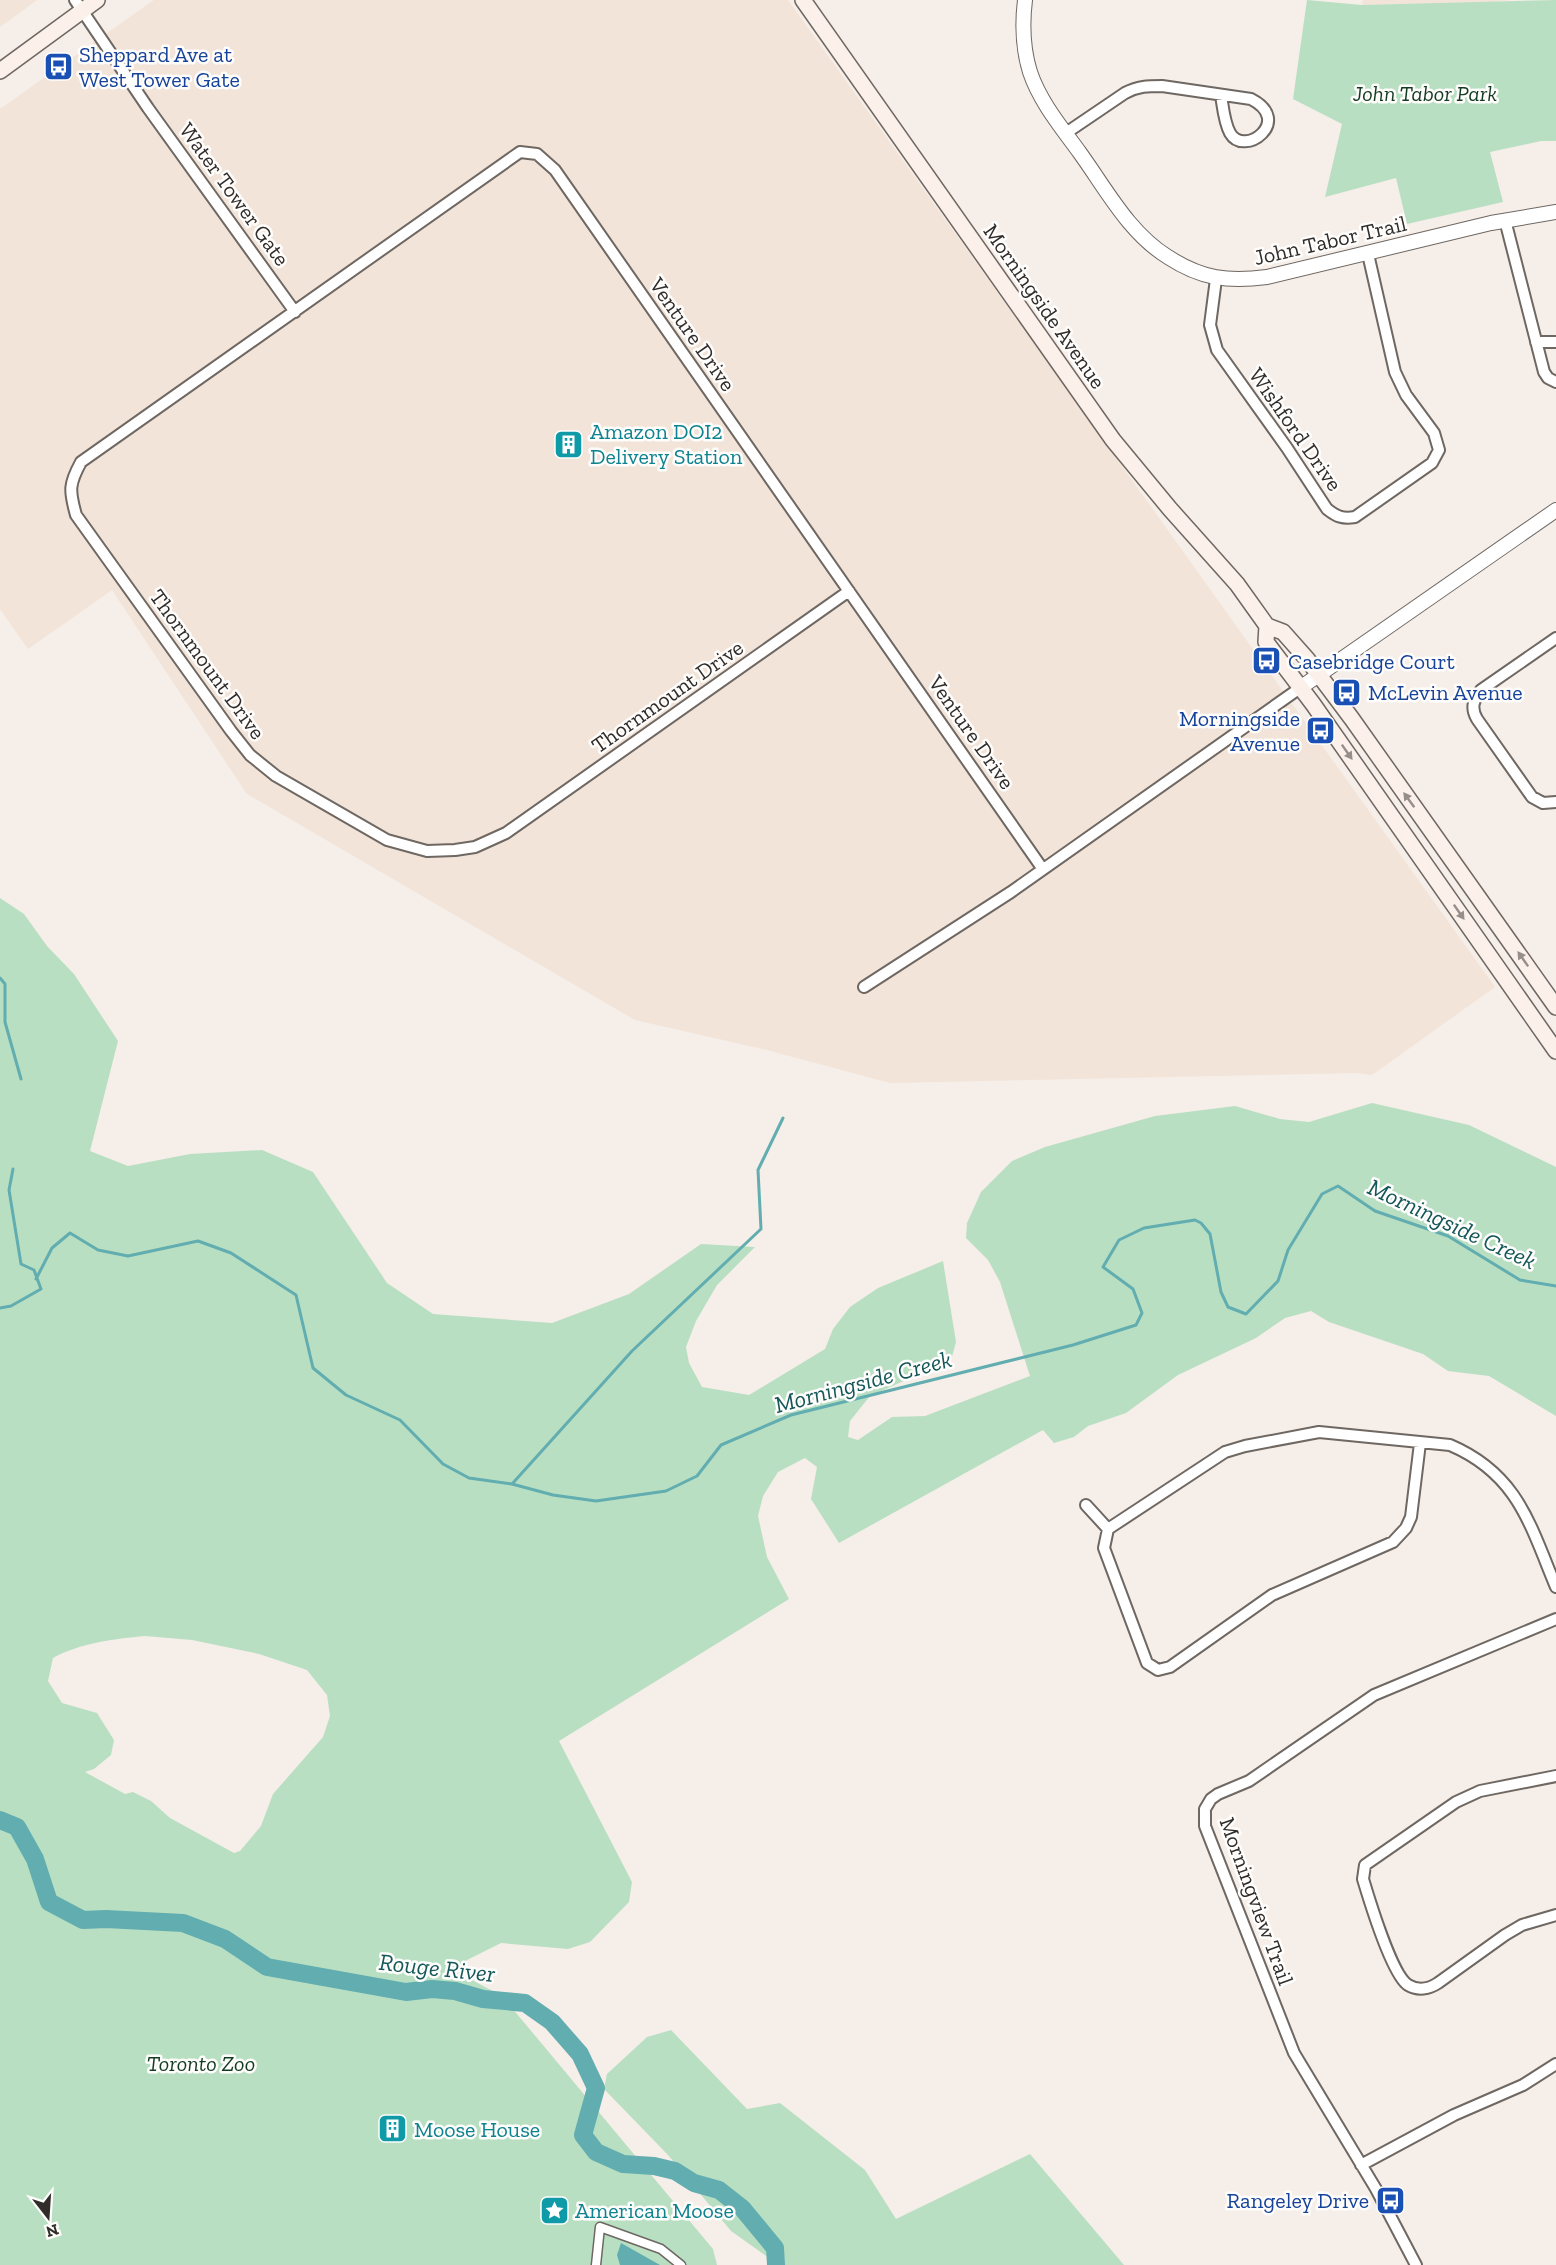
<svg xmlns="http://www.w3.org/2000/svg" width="1556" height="2265" viewBox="0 0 1556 2265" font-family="'Zilla Slab',serif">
<rect width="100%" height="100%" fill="#f6eee8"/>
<path fill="#f2e4d8" d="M0,0H37L0,27Z
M154,0H788L1495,987L1372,1075L1356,1073L890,1083L767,1050L635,1020L247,794L112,590L28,649L0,609V109Z
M1363,0H1511L1487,3L1362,5Z"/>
<path fill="#b9dfc3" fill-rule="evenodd" d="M1307,0L1362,5L1556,0V141H1541L1490,152L1503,202L1407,224L1396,178L1325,197L1342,124L1293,99Z
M0,898L24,914L47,946L74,974L118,1041L90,1151L128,1166L190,1154L262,1150L313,1172L387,1283L433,1314L552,1323L629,1294L701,1244L755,1247L717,1285L696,1321L686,1347L689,1363L702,1387L749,1395L825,1349L833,1329L850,1307L878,1288L943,1261L956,1342L951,1360L870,1396L850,1421L848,1437L858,1440L892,1417L925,1416L1030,1376L1000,1282L988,1260L966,1238L967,1223L981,1192L1012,1161L1045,1147L1155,1116L1235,1106L1280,1119L1309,1122L1372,1103L1469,1125L1556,1167V1416L1489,1376L1448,1371L1423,1354L1329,1322L1311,1311L1285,1318L1256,1338L1178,1375L1126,1413L1088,1426L1074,1437L1054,1443L1043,1430L839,1543L811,1499L817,1467L805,1458L778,1472L763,1496L758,1516L767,1557L789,1599L559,1741L632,1882L629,1902L590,1942L568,1949L501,1943L467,1960L457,1972L502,1996L713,2249L717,2265H0ZM145,1636L192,1640L259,1654L307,1670L327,1695L330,1716L323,1737L273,1794L261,1826L240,1851L234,1853L170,1818L151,1801L133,1792L125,1794L85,1772L94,1769L111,1755L114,1740L97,1713L62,1703L48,1681L53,1658C80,1643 114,1639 145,1636Z
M671,2030L747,2109L780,2103L865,2170L896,2219L1030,2154L1124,2265H779L731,2231L668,2155L604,2089L607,2074L647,2037Z"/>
<path fill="#61adb0" d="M621,2243L660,2265H620L617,2255Z"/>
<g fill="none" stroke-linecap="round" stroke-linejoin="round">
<path stroke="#61adb0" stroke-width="3" d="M0,978L5,984V1022L21,1079
M36,1279L52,1248L70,1233L98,1250L128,1256L198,1241L231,1253L296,1295L313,1368L346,1395L400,1420L443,1464L469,1478L512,1484L553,1495L596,1501L666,1491L697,1476L721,1445L791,1415L1073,1345L1136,1325L1142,1313L1133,1289L1103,1267L1119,1240L1144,1228L1195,1220L1201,1223L1210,1234L1221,1292L1228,1307L1246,1314L1278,1281L1288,1250L1322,1194L1338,1186L1375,1211L1448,1236L1520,1280L1556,1286
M0,1308L11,1306L41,1289L34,1270L21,1264L9,1190L13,1169
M512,1484L632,1351L761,1229L758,1170L783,1118"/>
<path stroke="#61adb0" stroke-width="18" d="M0,1820L17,1827L35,1859L49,1902L83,1920L106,1919L183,1923L225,1939L267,1967L406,1992L432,1989L455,1991L483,1999L525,2003L552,2022L580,2054L596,2088L583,2135L596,2152L623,2164L654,2166L675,2171L694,2183L719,2190L742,2208L775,2248L776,2265"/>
<defs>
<path id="pedestrian" d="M596,2265L600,2227L661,2249L681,2265"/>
<path id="minor" d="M75,0L148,108L295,312
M1066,133L1125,93C1138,86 1148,86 1162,86L1251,99C1294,121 1244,158 1230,133C1224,122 1223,107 1221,95
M1505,220L1544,372L1548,378L1556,382
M1216,279L1210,325L1217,350L1287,448L1327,509C1337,517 1343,519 1355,517L1432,463L1439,450L1434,433L1406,395L1395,372L1368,254
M1536,342H1556
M849,591L506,833L475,847L455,850L427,851L387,840L276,776L250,755L231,731L76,515C69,490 69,484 81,462L520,152L537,154L555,170L1042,868
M1556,638L1481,690C1474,700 1470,707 1477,719L1532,797L1543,803L1556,802
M864,987L1011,892L1300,688
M1420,1443L1411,1517L1406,1528L1393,1542L1272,1595L1170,1667L1158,1670L1147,1663L1104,1548L1108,1529L1225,1452L1245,1446L1319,1432L1450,1445C1518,1474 1530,1525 1556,1587
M1086,1505L1108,1529
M1556,1776L1480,1791L1456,1802L1365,1865L1363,1879C1369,1899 1392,1975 1408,1985C1418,1991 1429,1989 1438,1983L1505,1935L1522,1925L1556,1915
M1361,2165L1454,2115L1523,2085L1556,2064
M1416,2265L1376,2189L1294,2053L1205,1826V1809L1211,1799L1218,1794L1249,1781L1374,1695L1556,1619"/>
<path id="tertiary" d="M1025,0C1022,24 1023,49 1030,72C1040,102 1062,128 1080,153C1106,189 1129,233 1168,257C1202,279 1228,282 1267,277L1491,223L1556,212
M1300,688L1556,510"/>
<path id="secondary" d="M803,0L1113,440L1170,509L1237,584L1267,626L1283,632L1307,659L1352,719L1556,1007
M0,71L97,0
M1267,626L1266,642L1313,704L1556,1051"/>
</defs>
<use href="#pedestrian" stroke="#6e6762" stroke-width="11"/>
<use href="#minor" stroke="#6e6762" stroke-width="14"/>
<use href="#tertiary" stroke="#6e6762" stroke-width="16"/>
<use href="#secondary" stroke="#6e6762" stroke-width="18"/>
<use href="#pedestrian" stroke="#fff" stroke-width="8"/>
<use href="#minor" stroke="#fff" stroke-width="10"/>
<use href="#tertiary" stroke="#fff" stroke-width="14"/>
<use href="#secondary" stroke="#fcf0ea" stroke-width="15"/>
</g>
<defs><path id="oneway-solid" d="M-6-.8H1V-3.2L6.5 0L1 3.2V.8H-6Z" transform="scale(1.5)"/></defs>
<g fill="#968e8a">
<use href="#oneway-solid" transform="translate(1347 752) rotate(55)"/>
<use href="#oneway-solid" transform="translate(1409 800) rotate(-126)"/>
<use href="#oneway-solid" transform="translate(1459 912) rotate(55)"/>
<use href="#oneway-solid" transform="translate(1523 959) rotate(-125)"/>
</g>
<defs>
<symbol id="bus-square" viewBox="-11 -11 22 22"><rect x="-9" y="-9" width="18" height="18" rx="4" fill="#1a4fb4" stroke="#fefdfc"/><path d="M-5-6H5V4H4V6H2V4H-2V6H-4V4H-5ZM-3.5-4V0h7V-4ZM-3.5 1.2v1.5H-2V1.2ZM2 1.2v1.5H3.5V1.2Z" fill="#fff"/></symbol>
<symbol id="building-square" viewBox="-11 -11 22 22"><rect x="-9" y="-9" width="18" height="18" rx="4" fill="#0f9aa8" stroke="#fefdfc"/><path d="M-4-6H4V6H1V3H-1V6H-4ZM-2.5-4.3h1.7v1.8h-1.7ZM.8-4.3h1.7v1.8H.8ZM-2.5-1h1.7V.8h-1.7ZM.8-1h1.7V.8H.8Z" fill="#fff"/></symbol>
<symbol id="sight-square" viewBox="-11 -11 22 22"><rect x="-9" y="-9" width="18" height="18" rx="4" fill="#0f9aa8" stroke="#fefdfc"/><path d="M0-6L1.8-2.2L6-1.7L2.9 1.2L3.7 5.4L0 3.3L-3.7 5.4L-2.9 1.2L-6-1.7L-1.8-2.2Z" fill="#fff"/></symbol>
</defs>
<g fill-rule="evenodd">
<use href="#bus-square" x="42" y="50" width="33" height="33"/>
<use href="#building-square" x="552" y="428" width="33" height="33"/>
<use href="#bus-square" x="1250" y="644" width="33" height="33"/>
<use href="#bus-square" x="1330" y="676" width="33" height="33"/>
<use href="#bus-square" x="1304" y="714" width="33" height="33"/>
<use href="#building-square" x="376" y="2112" width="33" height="33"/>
<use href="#bus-square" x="1374" y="2184" width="33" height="33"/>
<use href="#sight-square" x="538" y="2194" width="33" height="33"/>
</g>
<g text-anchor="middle" stroke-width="5" stroke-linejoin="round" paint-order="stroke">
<g font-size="22" fill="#164399" stroke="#fefdfc" text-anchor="start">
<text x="79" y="62">Sheppard Ave at<tspan x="79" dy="25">West Tower Gate</tspan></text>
<text x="1288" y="669">Casebridge Court</text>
<text x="1368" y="700">McLevin Avenue</text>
<text x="1300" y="726" text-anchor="end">Morningside<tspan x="1300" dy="25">Avenue</tspan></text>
<text x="1369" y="2208" text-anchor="end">Rangeley Drive</text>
</g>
<g font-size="22" font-style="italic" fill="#133b22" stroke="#fefdfc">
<text x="1425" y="101">John Tabor Park</text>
<text x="201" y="2071">Toronto Zoo</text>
</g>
<g font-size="22" fill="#2f2c2a" stroke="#fefdfc">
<text transform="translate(235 194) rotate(54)" y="8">Water Tower Gate</text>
<text transform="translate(1330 240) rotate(-13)" y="8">John Tabor Trail</text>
<text transform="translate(1045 306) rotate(55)" y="8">Morningside Avenue</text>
<text transform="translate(693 334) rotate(55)" y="8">Venture Drive</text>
<text transform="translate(1296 429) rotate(55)" y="8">Wishford Drive</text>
<text transform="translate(208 664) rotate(54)" y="8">Thornmount Drive</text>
<text transform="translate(667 696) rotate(-35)" y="8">Thornmount Drive</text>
<text transform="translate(972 732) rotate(55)" y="8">Venture Drive</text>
<text transform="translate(1257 1901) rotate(70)" y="8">Morningview Trail</text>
</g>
<g font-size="22" fill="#0d838f" stroke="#fefdfc" text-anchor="start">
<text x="590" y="439">Amazon DOI2<tspan x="590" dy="25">Delivery Station</tspan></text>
<text x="414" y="2137">Moose House</text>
<text x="575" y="2218">American Moose</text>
</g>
<g font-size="24" font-style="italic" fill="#145759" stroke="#fefdfc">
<text transform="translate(1452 1224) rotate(25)" y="8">Morningside Creek</text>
<text transform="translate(863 1382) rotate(-15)" y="8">Morningside Creek</text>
<text transform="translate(437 1968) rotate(6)" y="8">Rouge River</text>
</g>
</g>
<g transform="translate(48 2217) rotate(163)" stroke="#fefdfc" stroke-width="4.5" paint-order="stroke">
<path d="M0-4.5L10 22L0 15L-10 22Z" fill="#2f2c2a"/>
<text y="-9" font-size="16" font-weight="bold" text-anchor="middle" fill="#2f2c2a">N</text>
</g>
</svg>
